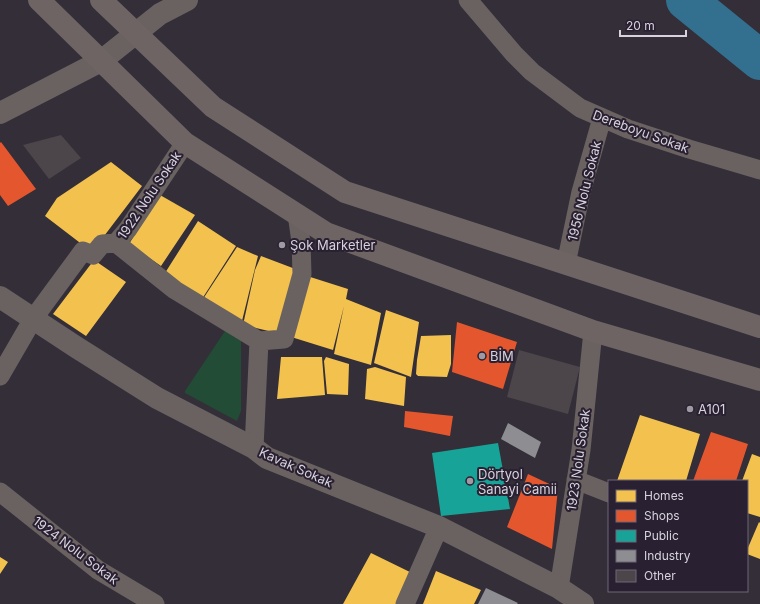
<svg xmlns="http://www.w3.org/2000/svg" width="760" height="604" viewBox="0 0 760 604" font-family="Inter,sans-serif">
<rect width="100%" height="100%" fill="#332e38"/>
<path fill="#224c35" d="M225,331L241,341V411L237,421L185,393V391Z"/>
<path fill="#f2c14e" d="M111,162L142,186L92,252L45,216L57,198Z
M160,195L195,215L161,266L129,244Z
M198,221L236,246L202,299L165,273Z
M237,247L258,256L241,325L203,299Z
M261,256L298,270L281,334L243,325L255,270Z
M94,260L126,282L86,336L53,314Z
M304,275L348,289L346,299L381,313L371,365L334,354L344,306L333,350L288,336Z
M386,310L419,322L411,377L374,363Z
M451,335V364L447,377L418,376L416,374L417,360L421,336Z
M281,357H322L325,395L277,399Z
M326,357L349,364L348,395L327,394L324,361Z
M375,367L406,377L404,406L365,399L367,369Z
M640,415L700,434L686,481H617Z
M752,454L760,457V517L747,513V481H742Z
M759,522L760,523V559L747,554V550Z
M371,553L414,574L397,604H343Z
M0,557L8,562L0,574Z
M436,571L481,590L474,604H423Z"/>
<path fill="#e4572e" d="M1,142L36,189L8,206L0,195V143Z
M457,322L517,342L503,389L452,372Z
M405,411L453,416L450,436L404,427Z
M711,432L748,444L736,481H693Z
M528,474L558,488L552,549L507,527Z"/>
<path fill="#17a398" d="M498,443L510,509L441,516L432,453Z"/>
<path fill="#8d8d92" d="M508,423L541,442L535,458L501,439Z
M486,588L518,603L517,604H478Z"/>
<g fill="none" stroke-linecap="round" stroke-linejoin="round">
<path stroke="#33708f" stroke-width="40" d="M686,0L760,60"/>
</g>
<path fill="#4c464a" d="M61,135L81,158L49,179L23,145Z
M519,350L580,367L568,414L507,397Z"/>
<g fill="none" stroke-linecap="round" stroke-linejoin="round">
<path stroke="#6a6260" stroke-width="19" d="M468,0L514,54L532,72L580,108L628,129L689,149L760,170
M185,143L128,229L116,243L175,290L259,341
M566,264L581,192L602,118
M0,376L33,319L83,251L93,255L102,244L116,243
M254,448L259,341L284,339L302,274L301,242L297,214
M576,480L609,493
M0,492L98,570L155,604
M559,588L581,450L593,331
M405,604L439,527"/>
<path stroke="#6a6260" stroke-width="22" d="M0,113L101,61L160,14L187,0
M0,297L76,347L157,398L254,448L267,458L439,527L559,588L583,604"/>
<path stroke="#6d6463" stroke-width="22" d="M39,0L185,143L326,233L593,331L760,380
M101,0L213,107L345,192L760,327"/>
</g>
<g fill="#9e99a3" stroke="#292031" stroke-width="1.5">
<circle cx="282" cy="245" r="4"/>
<circle cx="482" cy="356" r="4"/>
<circle cx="690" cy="409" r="4"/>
<circle cx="470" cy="481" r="4"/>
</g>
<g text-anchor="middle" stroke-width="4" stroke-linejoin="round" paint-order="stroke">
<g font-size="13" fill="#d7d2dd" stroke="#292031">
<text transform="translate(641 131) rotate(20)" y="5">Dereboyu Sokak</text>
<text transform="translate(584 191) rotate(-76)" y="5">1956 Nolu Sokak</text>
<text transform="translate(149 195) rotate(-56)" y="5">1922 Nolu Sokak</text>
<text transform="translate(578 460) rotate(-82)" y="5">1923 Nolu Sokak</text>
<text transform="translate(296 467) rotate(24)" y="5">Kavak Sokak</text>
<text transform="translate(76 550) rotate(37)" y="5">1924 Nolu Sokak</text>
</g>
<g font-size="13" fill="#d7d2dd" stroke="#292031" text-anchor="start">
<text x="290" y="250">Şok Marketler</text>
<text x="490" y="361">BİM</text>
<text x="698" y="414">A101</text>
<text x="478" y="479">Dörtyol<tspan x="478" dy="15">Sanayi Camii</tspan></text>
</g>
</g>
<rect x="608" y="480" width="140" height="112" fill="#292031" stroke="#6f6776"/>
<rect x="616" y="490" width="20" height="12" fill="#f2c14e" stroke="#6f6776"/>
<text x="644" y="500" font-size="12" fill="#d7d2dd">Homes</text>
<rect x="616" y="510" width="20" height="12" fill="#e4572e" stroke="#6f6776"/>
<text x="644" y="520" font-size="12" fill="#d7d2dd">Shops</text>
<rect x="616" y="530" width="20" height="12" fill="#17a398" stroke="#6f6776"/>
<text x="644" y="540" font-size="12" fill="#d7d2dd">Public</text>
<rect x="616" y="550" width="20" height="12" fill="#8d8d92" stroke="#6f6776"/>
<text x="644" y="560" font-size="12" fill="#d7d2dd">Industry</text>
<rect x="616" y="570" width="20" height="12" fill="#4c464a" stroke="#6f6776"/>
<text x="644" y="580" font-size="12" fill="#d7d2dd">Other</text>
<path d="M620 30v6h66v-6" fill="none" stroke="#d7d2dd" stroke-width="2"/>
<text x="626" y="30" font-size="12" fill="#d7d2dd" stroke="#292031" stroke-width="3" paint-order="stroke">20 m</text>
</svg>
